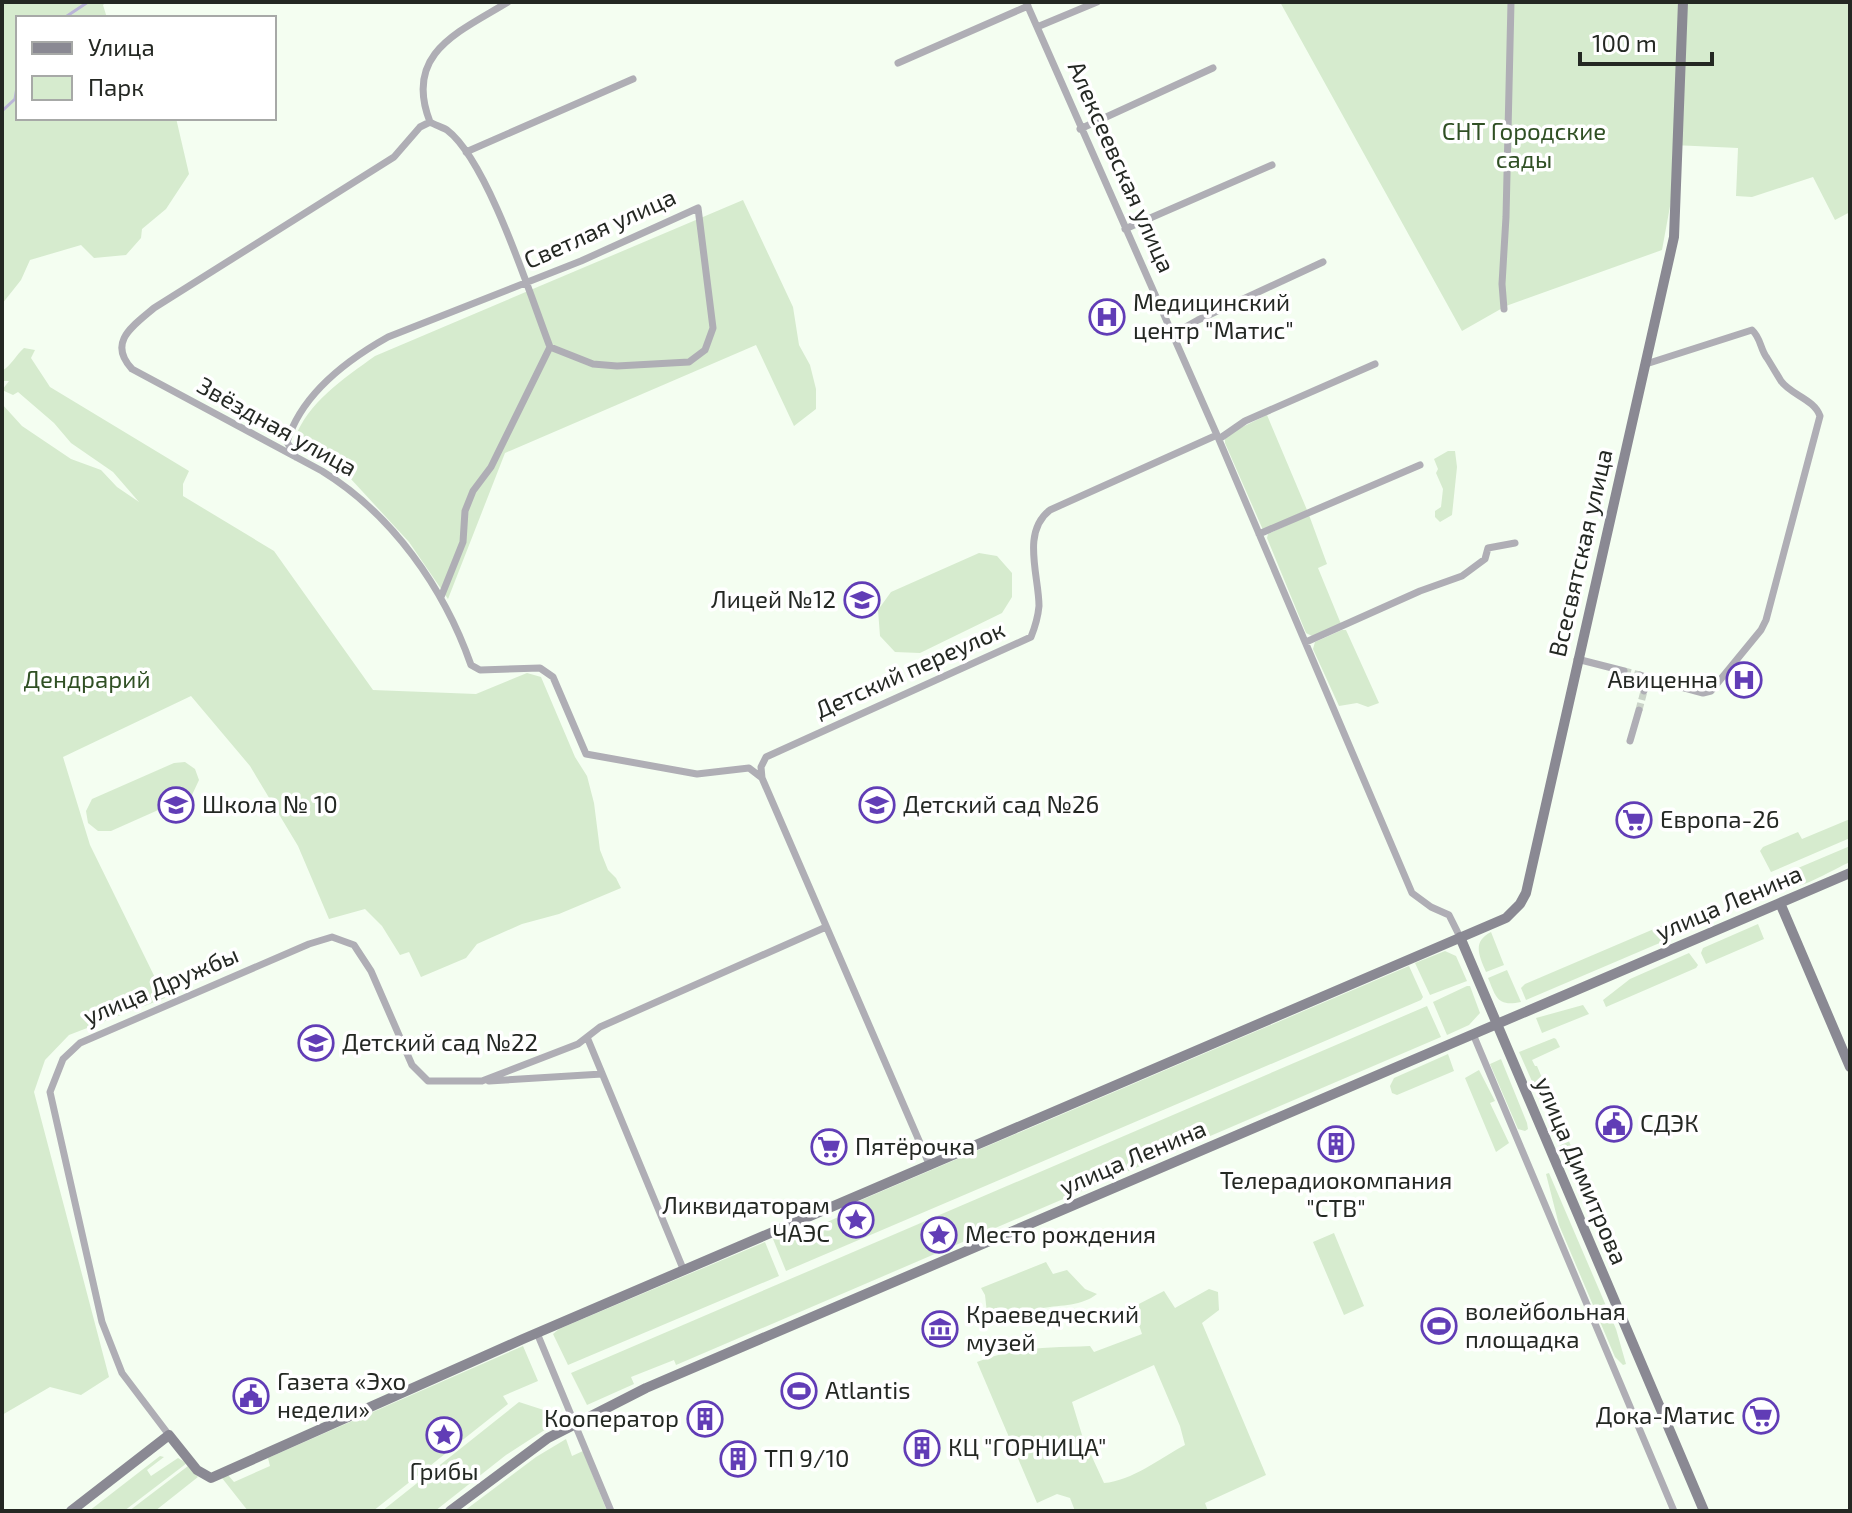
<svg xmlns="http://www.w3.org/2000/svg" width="1852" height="1513" viewBox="0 0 1852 1513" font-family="'Exo 2',sans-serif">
<rect width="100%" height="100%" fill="#f4fef1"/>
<path fill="#d6ebce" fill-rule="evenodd" d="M2,2H106L103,5L107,18H18V118H176L189,174L166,209L142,229L141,238L126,255L94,258L81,245L30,260L21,280L2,304Z
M1280,2H1850V212L1835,220L1813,177L1752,197L1736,196L1738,148L1673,145L1671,201L1662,250L1506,306L1462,331Z
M743,200L793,307L799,345L810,365L816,389V409L794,426L756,345L505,453L448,599L409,542L350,478L304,453L294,440C308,402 343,379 375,356Z
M24,348L35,350L31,358L50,387L189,471L183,484V496L274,551L373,690L476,694L527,673L541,677L575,757L587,776L594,803L600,850L608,870L616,878L621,888L559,914L522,924L477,944L466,958L421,977L409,952L400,955L382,926L365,909L329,919L298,846L250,766L191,696L63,757L90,845L165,998L69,1035L45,1060L34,1092L109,1377L81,1395L50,1387L2,1415V404L22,426L71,459L101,470L117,487L139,502L113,472L71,443L54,423L18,392L13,395L2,390L9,381H2V371C11,366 16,355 24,348Z
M1267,415L1307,510L1263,530L1225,443V439L1232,432Z
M1448,451H1455L1457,467L1452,515L1440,522L1435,517V511L1441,507L1443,489L1436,473L1438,469L1434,459Z
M1309,515L1327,564L1318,568L1341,624L1312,636L1306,633L1267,538L1268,534Z
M979,553L997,556L1012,573V597L1002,613L920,653L895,652L880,636L878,610L891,592Z
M1342,630H1346L1379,703L1368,707L1357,703L1339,706L1313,649L1315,642Z
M185,762L195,769L199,780L192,795L111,831H98L88,823L86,811L92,799L174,763Z
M1850,819V838L1771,872L1760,851L1763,847L1798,832L1802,839Z
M1850,846V862C1834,869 1805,887 1789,888C1781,888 1777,884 1772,879Z
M1682,917V926L1669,939L1526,1000L1521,988L1525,984Z
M1758,924L1764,939L1706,964L1701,953L1703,948Z
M1491,932L1504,965L1486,972C1479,955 1472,942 1491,932Z
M1445,951L1456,956L1467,981L1430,995L1415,963Z
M1689,953L1698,965L1696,968L1606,1007L1603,1000L1630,979Z
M1409,966L1423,997L1421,1000L786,1271L773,1239L797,1228L801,1234L847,1213L845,1207Z
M1507,970L1521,1002C1497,1007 1496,997 1488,978Z
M1467,986H1470L1480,1013L1469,1025L1447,1035L1433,1002Z
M1583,1005L1589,1014L1542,1033L1536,1018Z
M1427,1006L1441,1037L676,1365L674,1360L631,1377L634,1384L587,1405L571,1373Z
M1554,1038L1556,1039L1560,1047L1532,1060L1535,1066H1537L1611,1240L1604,1244L1519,1052Z
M1448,1054L1454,1071L1397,1095L1392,1093L1390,1086L1394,1078Z
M1501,1059L1527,1123L1528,1129L1525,1131L1518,1129L1490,1064Z
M1479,1070L1495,1101L1490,1103L1509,1143L1496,1152L1465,1078Z
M1549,1173L1616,1329L1626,1364L1623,1365L1615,1357L1559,1225L1546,1174Z
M1334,1233L1364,1306L1344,1315L1313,1242Z
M765,1242L779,1276L568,1365L553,1334L559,1329Z
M1046,1262L1053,1274L1067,1270L1085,1289L1097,1294C1082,1306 1061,1305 1043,1308C1035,1309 1027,1314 1019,1317C1008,1320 1000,1318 988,1322L985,1295L981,1288Z
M1209,1289L1218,1292L1219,1310L1202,1323L1266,1475L1205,1503L1208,1511H1075L1070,1498L1057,1494L1037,1503L977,1362C1018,1346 1047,1348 1090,1346L1094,1352L1142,1334L1133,1307L1164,1291L1175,1308ZM1154,1365L1180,1426L1185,1445C1160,1458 1132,1481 1104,1483L1082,1435L1072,1402Z
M523,1346L538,1381L503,1396L508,1404L373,1511H248L222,1478L228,1475L234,1482L270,1466L268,1458Z
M519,1402L553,1413L557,1422L506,1455L435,1511H382Z
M566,1439L572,1456L583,1451L607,1511H464L536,1457Z
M160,1456L164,1457L147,1470L151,1476L178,1458L187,1463L124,1511H89Z
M188,1466L198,1477L155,1511H129Z"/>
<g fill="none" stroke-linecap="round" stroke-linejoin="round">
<path stroke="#bab5d8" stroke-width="3" d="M64,18L88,2
M2,111L15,99L18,81"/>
<path stroke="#cad3c8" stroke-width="7" stroke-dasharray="7 3.5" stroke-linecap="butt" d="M1624,671L1640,675
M1639,710L1644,691"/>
<path stroke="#afaeb5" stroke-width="7" d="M1026,2L1217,435
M1037,27L1097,2
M898,63L1028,6
M430,122L420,127L394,157L154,308C133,326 107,342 132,369L322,471C392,514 444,588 471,665L480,670L540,668L553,677L586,754L697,774L749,768L762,778
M1080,129L1213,68
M466,152L633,79
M1125,229L1272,165
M1504,309L1502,284L1506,217L1511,2
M1173,334L1198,320L1323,262
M1646,364L1752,330C1761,338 1760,349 1767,358C1772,366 1776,373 1781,381C1791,395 1814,399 1820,416L1766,620L1761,630L1711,691L1703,693L1648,678
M1219,439L1245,421L1375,364
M296,457L287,442C301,395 347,360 388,337L581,261L698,208L713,328L705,350L689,362L617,366L593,364L550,347
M1259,534L1420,465
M441,597L463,542L465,511L473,491L491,467L550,347C530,295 488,161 447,130C442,127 435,125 430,122C403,53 459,32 508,2
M1306,642L1420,591L1462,576L1485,559L1488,548L1515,543
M1577,659L1624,671
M1640,675L1648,678L1644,691
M1630,741L1639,710
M1473,1034L1674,1511
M587,1037L684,1271
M489,1081L602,1074
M930,1166L762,778L761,767L766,757L1031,637C1035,627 1038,617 1039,606C1039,576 1021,532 1050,510L1217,435L1412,893L1431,907L1449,915L1460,937
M537,1333L611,1511
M169,1435L122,1373L102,1322L50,1092L63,1059L80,1043L309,944L332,937L354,945L371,971L412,1065L428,1081H482L578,1044L600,1027L826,927"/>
<path stroke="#8a8993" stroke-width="10" d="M1780,903L1850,1067
M1460,937L1704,1511
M71,1511L169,1435L197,1470L211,1478L523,1339L1506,918L1520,904L1526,893L1674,237L1683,2
M450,1511L548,1438L646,1388L1850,873"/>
</g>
<defs>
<symbol id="hospital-ring" viewBox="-11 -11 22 22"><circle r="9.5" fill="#fff" stroke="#613db6" stroke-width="1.5"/><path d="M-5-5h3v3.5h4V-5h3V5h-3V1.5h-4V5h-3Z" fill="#613db6"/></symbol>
<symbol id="school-ring" viewBox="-11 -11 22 22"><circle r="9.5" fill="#fff" stroke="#613db6" stroke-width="1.5"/><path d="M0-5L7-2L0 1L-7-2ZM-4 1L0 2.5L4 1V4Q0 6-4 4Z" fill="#613db6"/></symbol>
<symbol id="supermarket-ring" viewBox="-11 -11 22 22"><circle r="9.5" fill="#fff" stroke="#613db6" stroke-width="1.5"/><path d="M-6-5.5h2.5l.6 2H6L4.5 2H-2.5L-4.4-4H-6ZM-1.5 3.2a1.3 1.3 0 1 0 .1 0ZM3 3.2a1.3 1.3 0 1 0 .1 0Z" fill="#613db6"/></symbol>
<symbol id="civic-ring" viewBox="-11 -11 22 22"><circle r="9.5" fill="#fff" stroke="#613db6" stroke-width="1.5"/><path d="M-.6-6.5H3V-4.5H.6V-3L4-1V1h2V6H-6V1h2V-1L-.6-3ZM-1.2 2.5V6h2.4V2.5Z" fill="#613db6"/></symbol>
<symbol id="building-ring" viewBox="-11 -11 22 22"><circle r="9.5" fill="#fff" stroke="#613db6" stroke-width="1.5"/><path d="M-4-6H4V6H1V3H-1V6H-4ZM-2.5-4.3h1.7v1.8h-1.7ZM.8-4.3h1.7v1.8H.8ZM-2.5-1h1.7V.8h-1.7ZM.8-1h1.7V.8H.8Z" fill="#613db6"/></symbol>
<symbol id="sight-ring" viewBox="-11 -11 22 22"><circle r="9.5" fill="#fff" stroke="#613db6" stroke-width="1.5"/><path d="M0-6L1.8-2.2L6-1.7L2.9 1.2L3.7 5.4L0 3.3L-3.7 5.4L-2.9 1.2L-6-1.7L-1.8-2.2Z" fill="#613db6"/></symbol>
<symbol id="stadium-ring" viewBox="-11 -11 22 22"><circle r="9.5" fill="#fff" stroke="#613db6" stroke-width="1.5"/><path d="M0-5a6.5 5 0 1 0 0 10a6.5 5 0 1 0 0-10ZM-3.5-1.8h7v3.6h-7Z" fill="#613db6"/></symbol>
<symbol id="museum-ring" viewBox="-11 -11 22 22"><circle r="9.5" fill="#fff" stroke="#613db6" stroke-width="1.5"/><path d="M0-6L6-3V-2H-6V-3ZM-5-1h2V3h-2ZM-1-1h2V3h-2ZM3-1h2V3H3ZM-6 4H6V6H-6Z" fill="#613db6"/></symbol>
</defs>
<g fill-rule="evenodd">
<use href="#hospital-ring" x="1087" y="297" width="40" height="40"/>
<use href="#school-ring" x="842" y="580" width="40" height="40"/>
<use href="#hospital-ring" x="1724" y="660" width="40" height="40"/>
<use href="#school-ring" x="156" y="785" width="40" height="40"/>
<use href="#school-ring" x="857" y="785" width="40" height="40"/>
<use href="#supermarket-ring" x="1614" y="800" width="40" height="40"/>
<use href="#school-ring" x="296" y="1023" width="40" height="40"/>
<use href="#civic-ring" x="1594" y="1104" width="40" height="40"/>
<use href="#building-ring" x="1316" y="1124" width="40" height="40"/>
<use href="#supermarket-ring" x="809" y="1127" width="40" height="40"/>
<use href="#sight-ring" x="836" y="1200" width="40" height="40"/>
<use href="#sight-ring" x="919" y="1215" width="40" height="40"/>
<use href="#stadium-ring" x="1419" y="1306" width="40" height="40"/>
<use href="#museum-ring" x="920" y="1309" width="40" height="40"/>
<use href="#stadium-ring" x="779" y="1371" width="40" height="40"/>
<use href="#civic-ring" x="231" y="1376" width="40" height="40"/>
<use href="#supermarket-ring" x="1741" y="1396" width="40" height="40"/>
<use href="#building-ring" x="685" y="1399" width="40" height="40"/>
<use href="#sight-ring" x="424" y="1415" width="40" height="40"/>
<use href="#building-ring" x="902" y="1428" width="40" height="40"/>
<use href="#building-ring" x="718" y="1439" width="40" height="40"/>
</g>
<g text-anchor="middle" stroke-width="7" stroke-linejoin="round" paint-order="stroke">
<g font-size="24" fill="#305024" stroke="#fff">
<text x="1524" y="140">СНТ Городские<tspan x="1524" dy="28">сады</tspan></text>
<text x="87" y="688">Дендрарий</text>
</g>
<g font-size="24" fill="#242823" stroke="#fff">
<text transform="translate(1121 167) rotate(66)" y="8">Алексеевская улица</text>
<text transform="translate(600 229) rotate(-24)" y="8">Светлая улица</text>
<text transform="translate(277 427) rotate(29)" y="8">Звёздная улица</text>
<text transform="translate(1581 553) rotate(-77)" y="8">Всесвятская улица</text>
<text transform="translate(910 670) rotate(-24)" y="8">Детский переулок</text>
<text transform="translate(1729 903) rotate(-23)" y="8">улица Ленина</text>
<text transform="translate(161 986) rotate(-23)" y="8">улица Дружбы</text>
<text transform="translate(1133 1158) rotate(-23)" y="8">улица Ленина</text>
<text transform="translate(1581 1171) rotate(67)" y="8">улица Димитрова</text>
</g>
<g font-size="24" fill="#242823" stroke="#fff" text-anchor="start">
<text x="1133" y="311">Медицинский<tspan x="1133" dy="28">центр "Матис"</tspan></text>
<text x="836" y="608" text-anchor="end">Лицей №12</text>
<text x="1718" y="688" text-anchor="end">Авиценна</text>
<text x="202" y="813">Школа № 10</text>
<text x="903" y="813">Детский сад №26</text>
<text x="1660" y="828">Европа-26</text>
<text x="342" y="1051">Детский сад №22</text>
<text x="1640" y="1132">СДЭК</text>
<text x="855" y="1155">Пятёрочка</text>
<text x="1336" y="1189" text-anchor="middle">Телерадиокомпания<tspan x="1336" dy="28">"СТВ"</tspan></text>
<text x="830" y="1214" text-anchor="end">Ликвидаторам<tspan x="830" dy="28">ЧАЭС</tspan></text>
<text x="965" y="1243">Место рождения</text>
<text x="1465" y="1320">волейбольная<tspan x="1465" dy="28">площадка</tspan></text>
<text x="966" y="1323">Краеведческий<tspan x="966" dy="28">музей</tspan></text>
<text x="277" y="1390">Газета «Эхо<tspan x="277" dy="28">недели»</tspan></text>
<text x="825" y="1399">Atlantis</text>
<text x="1735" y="1424" text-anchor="end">Дока-Матис</text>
<text x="679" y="1427" text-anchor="end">Кооператор</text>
<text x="948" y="1456">КЦ "ГОРНИЦА"</text>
<text x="764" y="1467">ТП 9/10</text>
<text x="444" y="1480" text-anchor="middle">Грибы</text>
</g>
</g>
<rect width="1852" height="1513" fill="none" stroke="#242823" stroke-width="8"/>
<rect x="16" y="16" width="260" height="104" fill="#ffffff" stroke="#a7a9a7" stroke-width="2"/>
<rect x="32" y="42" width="40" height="12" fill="#8a8993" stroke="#a7a9a7" stroke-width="2"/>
<text x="88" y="56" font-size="24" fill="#242823">Улица</text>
<rect x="32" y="76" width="40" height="24" fill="#d6ebce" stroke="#a7a9a7" stroke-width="2"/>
<text x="88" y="96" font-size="24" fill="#242823">Парк</text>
<path d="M1580 52v12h132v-12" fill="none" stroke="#242823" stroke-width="4"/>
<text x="1592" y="52" font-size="24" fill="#242823" stroke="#ffffff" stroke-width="6" paint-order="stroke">100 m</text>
</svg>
